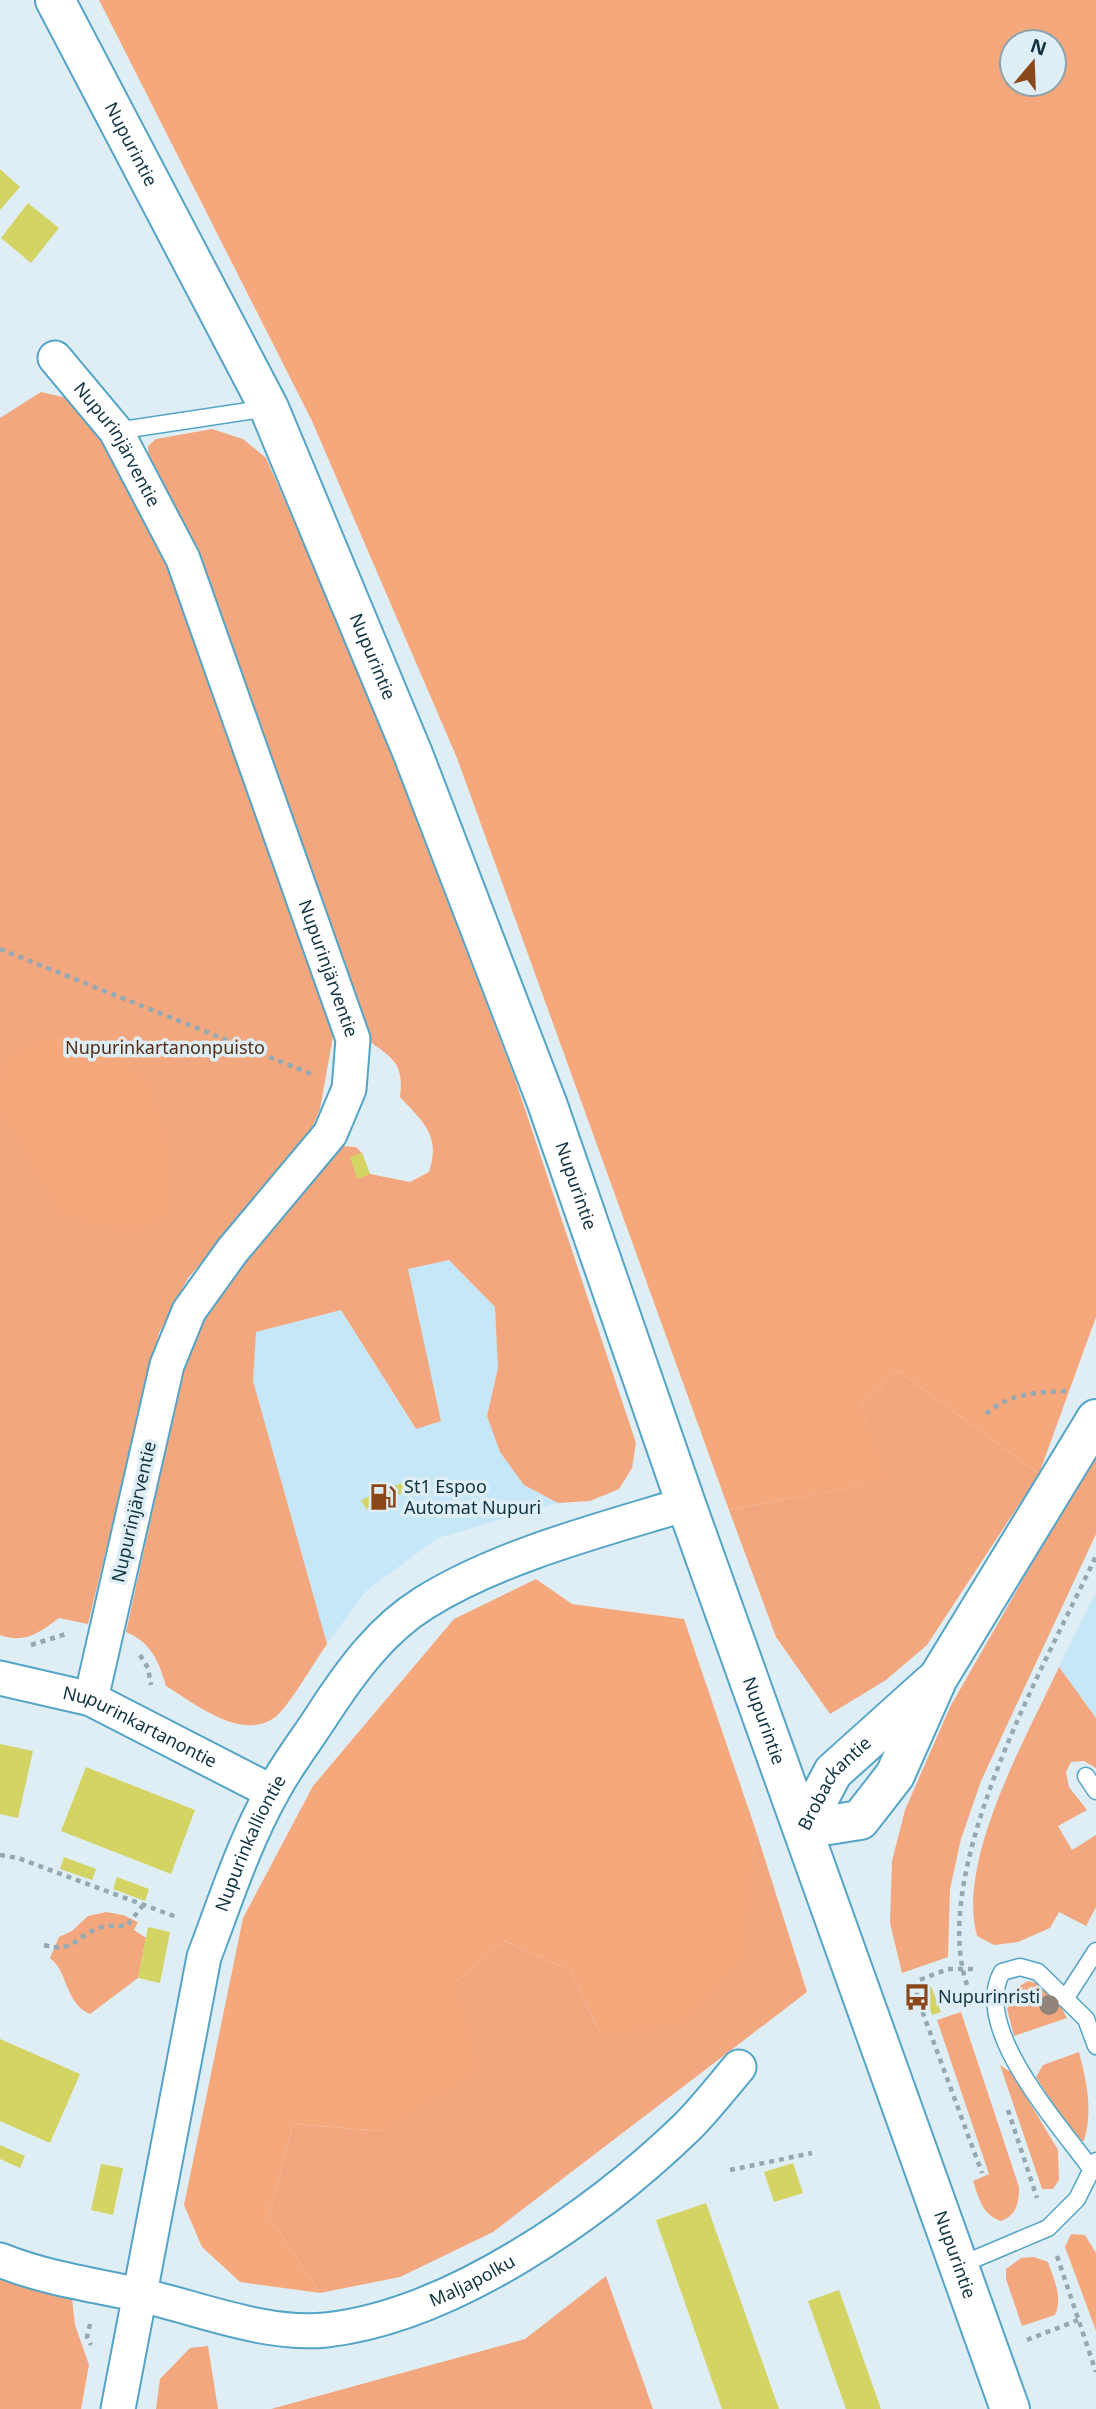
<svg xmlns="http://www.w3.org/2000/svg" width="1096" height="2409" viewBox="0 0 1096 2409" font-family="'Noto Sans',sans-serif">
<rect width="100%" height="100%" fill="#dfeef5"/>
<path fill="#c6e7f8" d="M449,1260L495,1307L498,1368L487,1416L524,1485L558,1503L438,1538L367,1590L327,1644L253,1381L256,1332L341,1310L415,1429L408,1269Z
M1096,1593V1718L1059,1667Z"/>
<path fill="#f2a77e" d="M41,392L71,399L111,447L161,549L334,1031L320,1109L306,1142L188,1278L159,1333L88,1624L59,1618C39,1633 25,1644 0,1635V418Z
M212,429L243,439L266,458L356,662L514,1076L636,1443L632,1468L619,1489L590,1501L558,1503L524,1485L500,1452L487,1416L498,1368L495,1307L449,1260L408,1269L441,1421L416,1429L341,1310L256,1332L253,1381L327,1644C316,1659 287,1710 274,1718C240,1741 194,1703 166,1686C159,1662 151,1642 126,1632L184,1368L200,1323L243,1263L342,1146L356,1147L362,1153L370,1174L410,1182L429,1172C441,1135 423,1122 400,1097C404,1064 394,1059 369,1041L149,461L148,446L156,439Z
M898,1371L1039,1474L927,1645L886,1680L830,1714L776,1637L729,1510L886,1481L862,1405Z
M1096,1452V1534L981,1781L961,1839L950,1889L948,1957L902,1973L890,1923L892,1861L905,1810L950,1707Z
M1059,1667L1096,1718V1768L1084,1761L1071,1762L1066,1772L1069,1787L1087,1810L1058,1826L1072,1850L1096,1835V1907L1086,1926L1059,1912L1050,1928L1018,1942L994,1945L977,1936C956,1860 1027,1736 1059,1667Z
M756,1831L807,1992L493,2232L400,2277L320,2293L269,2216L293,2124L382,2131L456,1982L505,1941L571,1971L601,2035L742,1960Z
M106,1912L123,1915L138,1922L134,1930L146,1938L138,1978L90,2014C65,2004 68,1971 50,1958L59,1937L72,1931L88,1916Z
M1028,1981C1050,1984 1058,2000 1067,2018L1014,2036L1007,2009L1018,1987Z
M961,2012L1019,2187C1019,2203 1017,2215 1001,2221C982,2215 979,2198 973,2181L989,2174L937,2020Z
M1079,2052C1087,2083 1093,2110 1084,2141L1076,2140L1036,2077L1043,2065Z
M1000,2065L1012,2073L1058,2150L1059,2180L1053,2189H1042Z
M1034,2257L1048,2262C1054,2280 1063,2297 1055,2315L1022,2326L1006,2279V2269L1021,2258Z
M0,2276L72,2298L75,2325L89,2365L81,2409H0Z
M606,2276L653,2409H271L525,2339Z
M208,2346L218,2409H156L160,2379L190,2348Z"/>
<path fill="#f6a87d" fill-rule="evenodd" d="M99,0H1096V1317L1039,1474L898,1371L862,1405L887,1481L729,1510L457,758L312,421ZM1012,42H1054V84H1012Z
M52,1036L101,1041L151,1085L169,1147L170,1218L130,1232L60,1216L0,1110V1084L7,1054Z
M536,1579L572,1604L684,1619L756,1831L743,1960L680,2025L601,2035L571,1971L505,1941L456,1982L480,2071L382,2131L293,2124L269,2216L320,2293L240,2282L202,2247L184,2205L243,1918L313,1786L454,1619Z
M1071,2234L1085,2235L1096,2253V2331L1065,2247Z"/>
<path fill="#d3d463" d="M0,169L20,187L0,210Z
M28,203L59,228L31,263L1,238Z
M362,1153L370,1174L357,1179L350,1157Z
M406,1481L410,1490L366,1509L361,1500Z
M0,1744L33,1751L18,1818L0,1814Z
M86,1767L195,1810L171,1874L61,1831Z
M64,1857L96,1869L92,1880L60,1869Z
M117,1877L149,1889L145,1901L113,1889Z
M148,1927L170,1932L160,1983L138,1978Z
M931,1986L941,2012L932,2015L924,1989Z
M0,2039L80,2074L50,2143L0,2121Z
M0,2145L25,2156L20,2168L0,2159Z
M793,2163L803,2193L774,2202L764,2172Z
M101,2164L123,2168L113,2215L91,2210Z
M706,2203L779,2409H722L656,2220Z
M839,2290L881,2409H846L808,2301Z"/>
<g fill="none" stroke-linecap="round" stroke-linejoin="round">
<defs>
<path id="lane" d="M116,431L269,408
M1086,1776L1096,1791
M1065,1999L1096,1951
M1092,2170C1060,2125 970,2028 1002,1972L1020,1967L1038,1972L1086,2019L1096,2046
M958,2266L1048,2228L1077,2199L1096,2161"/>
<g id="street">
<path id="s1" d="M55,358L116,431L183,559L353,1039L349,1089L330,1134L232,1251L189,1311L167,1365L91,1699"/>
<path id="s2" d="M0,1678L91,1699L272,1792"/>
<path id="s3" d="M0,2260C47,2279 95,2285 144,2296C201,2309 266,2336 326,2330C452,2316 597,2214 687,2127C705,2109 722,2087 739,2067"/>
<path id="s4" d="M118,2409L204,1957C225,1902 244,1842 273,1791C288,1763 308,1738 325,1711C352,1670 382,1629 424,1603C499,1556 601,1530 686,1504"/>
</g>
<g id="secondary">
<path id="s5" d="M55,0L269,408L413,754L547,1103L686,1504L1010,2409"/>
<path d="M803,1829L860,1820L895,1775L938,1678L1096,1419"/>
<path id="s6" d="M803,1829L833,1772L932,1683"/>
</g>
</defs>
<use href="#lane" stroke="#54a4c8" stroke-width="19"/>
<use href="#street" stroke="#54a4c8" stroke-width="37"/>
<use href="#secondary" stroke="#54a4c8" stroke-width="42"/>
<path stroke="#93a9b3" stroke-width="4.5" stroke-dasharray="5 5" stroke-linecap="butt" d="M0,949L314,1075
M986,1414C1008,1393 1040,1392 1068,1391
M31,1645L66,1634
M140,1655L148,1668L151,1685
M0,1855L18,1858L179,1918
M44,1945C75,1953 74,1937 99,1928C107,1925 118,1926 127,1926L143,1905
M973,1969H948L917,1981V1997L982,2173
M967,1985C928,1869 1046,1663 1096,1556
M1008,2110L1037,2198
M730,2170L812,2153
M1057,2256L1096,2372
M90,2324L87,2337L91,2345
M1027,2340L1078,2320"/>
<use href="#lane" stroke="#fff" stroke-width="16"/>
<use href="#street" stroke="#fff" stroke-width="33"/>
<use href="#secondary" stroke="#fff" stroke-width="38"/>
</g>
<circle fill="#93847b" cx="1049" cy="2005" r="10"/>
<defs>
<symbol id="fuel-bare" viewBox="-9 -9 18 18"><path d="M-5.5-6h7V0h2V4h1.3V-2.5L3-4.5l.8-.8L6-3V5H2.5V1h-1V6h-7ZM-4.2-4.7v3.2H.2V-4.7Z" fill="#8b471c" stroke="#dfeef5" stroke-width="2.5" paint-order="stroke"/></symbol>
<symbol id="bus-bare" viewBox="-9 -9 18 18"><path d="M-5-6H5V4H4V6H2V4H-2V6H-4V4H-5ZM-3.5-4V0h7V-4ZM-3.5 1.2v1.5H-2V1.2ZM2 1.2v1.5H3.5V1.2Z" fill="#8b471c" stroke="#dfeef5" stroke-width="2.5" paint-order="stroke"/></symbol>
</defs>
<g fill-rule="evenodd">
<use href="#fuel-bare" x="364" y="1478" width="38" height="38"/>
<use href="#bus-bare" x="898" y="1978" width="38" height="38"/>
</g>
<g text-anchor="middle" stroke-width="7" stroke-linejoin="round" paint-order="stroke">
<g font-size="18" fill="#103341" stroke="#dfeef5">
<text dy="6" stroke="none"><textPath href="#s5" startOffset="163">Nupurintie</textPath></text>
<text dy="6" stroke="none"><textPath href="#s1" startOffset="107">Nupurinjärventie</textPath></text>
<text dy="6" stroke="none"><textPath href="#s5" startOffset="730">Nupurintie</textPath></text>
<text dy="6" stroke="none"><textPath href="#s1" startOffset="674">Nupurinjärventie</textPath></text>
<text dy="6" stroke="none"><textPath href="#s5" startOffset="1297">Nupurintie</textPath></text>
<text transform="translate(134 1512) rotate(-77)" y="6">Nupurinjärventie</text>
<text dy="6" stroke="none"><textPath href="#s5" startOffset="1864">Nupurintie</textPath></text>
<text dy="6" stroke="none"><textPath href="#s2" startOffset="149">Nupurinkartanontie</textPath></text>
<text dy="6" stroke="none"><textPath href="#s6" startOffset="56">Brobackantie</textPath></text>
<text dy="6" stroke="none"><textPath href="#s4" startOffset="583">Nupurinkalliontie</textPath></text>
<text dy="6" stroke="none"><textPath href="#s5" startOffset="2431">Nupurintie</textPath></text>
<text dy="6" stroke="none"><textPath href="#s3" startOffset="490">Maljapolku</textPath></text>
</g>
<g font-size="18" fill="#542e17" stroke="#dfeef5">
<text x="165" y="1054">Nupurinkartanonpuisto</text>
</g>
<g font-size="18" fill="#103341" stroke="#dfeef5" text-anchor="start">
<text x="404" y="1493">St1 Espoo<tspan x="404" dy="21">Automat Nupuri</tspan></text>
<text x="938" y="2003">Nupurinristi</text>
</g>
</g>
<g transform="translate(1033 63) rotate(19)"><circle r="33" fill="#dfeef5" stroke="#8ca3ad" stroke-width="2"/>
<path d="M0-5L12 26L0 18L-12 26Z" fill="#8b471c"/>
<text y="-10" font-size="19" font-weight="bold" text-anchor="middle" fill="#103341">N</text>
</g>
</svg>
